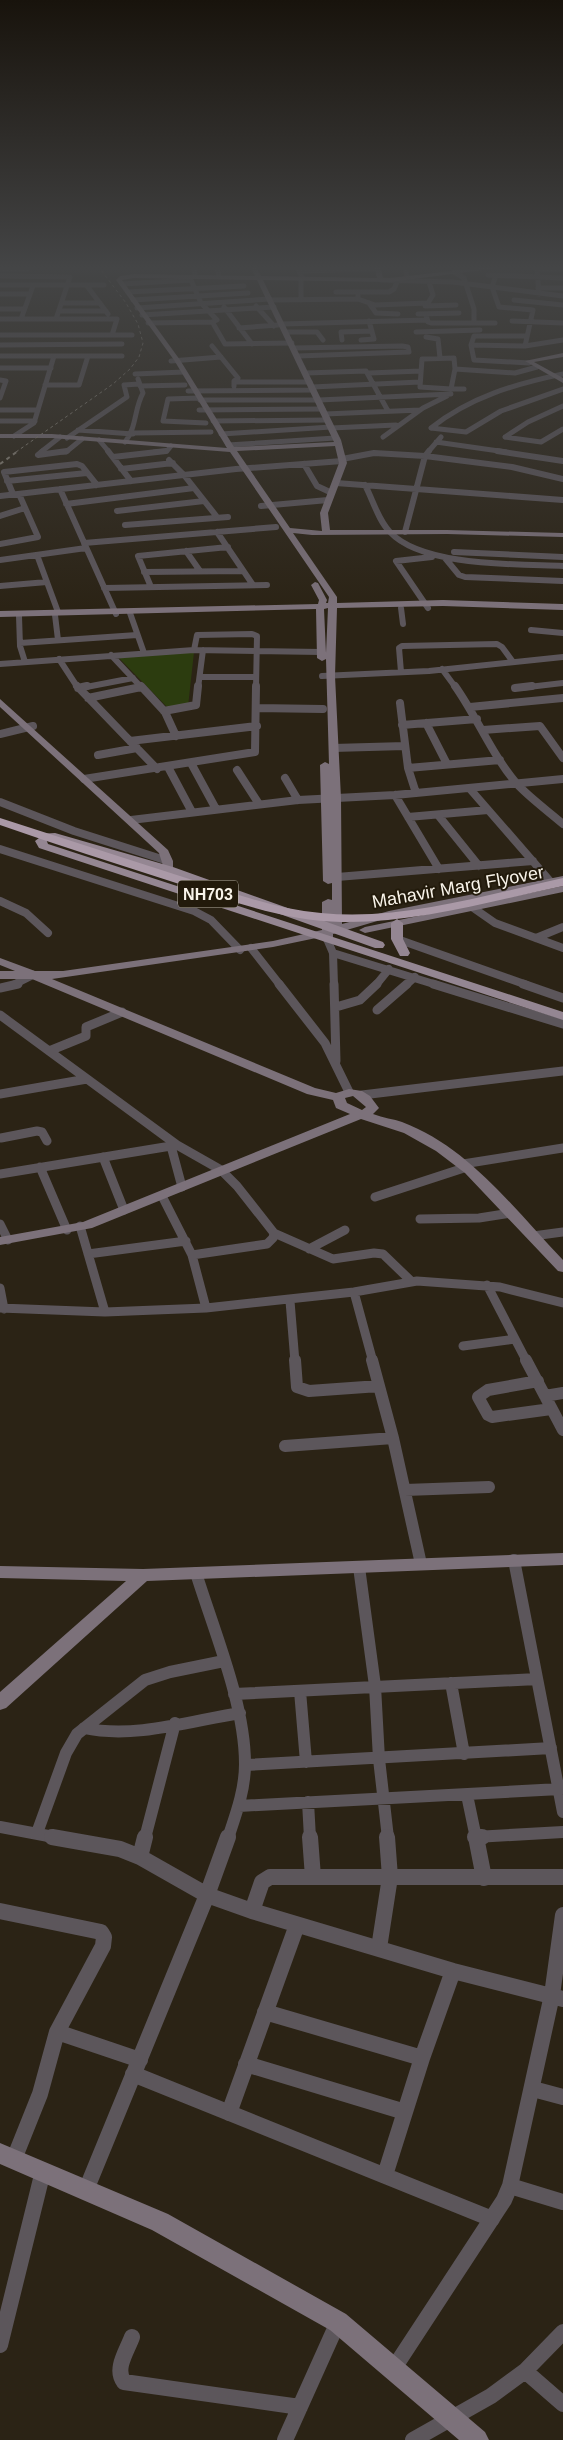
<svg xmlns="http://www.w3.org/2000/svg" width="563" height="2440" viewBox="0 0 563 2440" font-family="Arial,sans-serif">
<rect width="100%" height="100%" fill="#2b2315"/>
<path fill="#2c3c0f" d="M194,652L188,707L169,709L118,657Z"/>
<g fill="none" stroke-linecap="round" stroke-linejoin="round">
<path stroke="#5c565b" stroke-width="5" d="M194,266L195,276
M217,266L219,277
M405,266L407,277
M254,267L296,266L302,277
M0,269H28
M299,271L378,269
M454,272L464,278L474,309V323
M488,275L563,278
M496,275L492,287L499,307L533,310L525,346
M0,276L70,277L56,319
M301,280V300
M381,280L453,282L563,296
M122,284L191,280L201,303L217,320L212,322L148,323
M0,285H104
M87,286L108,314
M538,288H563
M128,292L244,286
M336,292H389L394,289L397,282
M0,294H30
M539,294L537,269H563
M358,299L375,305L428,303L433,295L429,282
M133,300L248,293
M270,300L358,299V296
M514,300L563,305
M62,303H100
M369,303L376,313L398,314
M256,306L274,326
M425,306L456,305
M224,307L252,344
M137,308L270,299
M0,309H24
M59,311H106
M418,314L459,313
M142,315L274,307
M426,315L428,322L431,323H495
M0,319H117L112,335
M21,319L33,286
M512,321L563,323
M282,324L427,320
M214,325L225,344L292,343
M239,328L278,325
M286,332H317L323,340
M416,332L480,330
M0,335H132
M527,336H474L471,345L474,360L529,363
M426,337L438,339L440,358
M342,340L341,332L372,331
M361,340L374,339L369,321
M0,345L122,344
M471,345L525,346L563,340
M212,346L238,378L234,381V386
M294,348L402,346L408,347L409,352L298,356
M0,356H122
M454,358L455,369L451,389L420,387L422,359Z
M171,361L221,357
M0,368H51
M455,369L515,373L537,367
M306,373L366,371L388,411
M369,373L421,371
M135,374L184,372
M0,380L6,381L0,398
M234,382H310
M45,385H79L88,356
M140,386L185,385
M312,387L420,382
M451,389H464
M188,391L314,390
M199,398L168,399L163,421L206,423
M200,400H319L451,394
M0,410H38
M199,410L323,409
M325,414L420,410
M0,421H35
M213,421L327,420
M331,428L396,425
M431,428C470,397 515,384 563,374
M431,428L466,432L501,411L563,389
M78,430L133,434
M133,433L211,432
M221,434L331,427
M14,436L34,423L54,356
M383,437L423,408L447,396
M505,437L528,422L563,406
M505,437L541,442L563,429
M67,438L127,397L124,385L139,384
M99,440L109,452
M125,442C137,427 134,409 143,393L138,379
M436,442L506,452
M228,445L335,438
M41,452L60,437
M62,452H66L82,439
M154,452L167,451L171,446
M428,452L441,437"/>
<path stroke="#5c565b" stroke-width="6" d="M43,451L38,455L67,451
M108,451L131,481
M497,451L563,461
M113,457L166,451
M342,459L374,453L425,456L512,467L563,479
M169,460L184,475L217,517
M304,464L317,486L332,493
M121,469L173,463
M7,481L87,473
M336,483L563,500
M365,485C373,500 378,520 390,532C422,567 518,564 563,566
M60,489L116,614
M13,494L4,472L77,464L82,466L97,485
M0,496L236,469L342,461
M66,504L194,488
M261,506L328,500
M117,511L204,501
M0,516L25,508
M125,525L228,517
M217,532L253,585
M405,532L425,456L429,451
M84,543L276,527
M0,544L38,537L19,494
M186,551L200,571
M454,552L563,557
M37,555L58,612
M445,558L459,575L465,577L563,581
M0,560L86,548
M144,572L243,571
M0,586L47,582
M151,587L138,556L228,547
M104,588L267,585
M401,608L403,624
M428,608L396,561L432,557
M130,613L144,653
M55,615L58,640
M19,616L20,646L25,662
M531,630L563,633
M20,643L137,635
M194,650L197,635L252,634L257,636L256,688
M111,655L142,688
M59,659L78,688
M0,664L194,650L321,652
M442,669L456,688
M401,672L399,648L402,646L497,644L502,647L513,662
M322,676L429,671L563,657
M200,677H256
M81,688L133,678
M138,688L141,687
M198,688L203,650
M520,688L563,683"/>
<path stroke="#5c565b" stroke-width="8" d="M77,686L157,769
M141,686L165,712L176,736
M455,686C477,717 492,755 517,784C530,798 548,811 563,824
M78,688L87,686
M515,688L532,686
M88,698L141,687
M400,703L408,768L416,793
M470,707L563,698
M256,708L323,709
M164,711L196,705L198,686
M426,723L447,764
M402,725L477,719
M483,730L540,726L563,758
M0,734L33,726
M130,741L257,726
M333,748L405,746
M98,755L137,748
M191,763L216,809
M168,767L192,812
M408,768L500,760
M237,770L259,804
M285,778L298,800
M84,779L255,752L256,686
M470,789L550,881
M395,795L439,869
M0,802L74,831L168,861
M438,815L479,866
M408,817L488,810
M131,820L298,800L395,795L563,779
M0,849L194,911L211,920L240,950
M337,877L533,861
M0,901L26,913L48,933
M472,907L495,923L563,948
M536,938L563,927
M327,939L333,953L334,985
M397,939L527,985
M251,948L280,985
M333,953L437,985
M13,985L33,975
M376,985L389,969
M406,985L415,977"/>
<path stroke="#5c565b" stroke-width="9" d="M279,984L325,1043L349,1092
M334,984L336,1061
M433,984L563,1024
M523,984L563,998
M0,988L18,984
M336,1007L360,1000L377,984
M377,1010L407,984
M0,1015L177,1145L221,1170L237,1186L274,1233L273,1238L267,1244L192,1255
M49,1051L86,1036V1027L122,1012
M0,1094L87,1079
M362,1095L563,1071
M1,1138L37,1131L42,1132L47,1141
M171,1146L182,1187
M103,1157L124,1210
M463,1164L563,1148
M40,1167L67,1230
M0,1174L177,1145
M162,1196L192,1255L206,1308
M375,1197L467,1167
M420,1219L479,1218L511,1213
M0,1224L8,1240
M80,1226L105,1312
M274,1233L333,1259L374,1253L383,1254L411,1281
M533,1236L563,1232
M309,1249L345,1230
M88,1254L186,1241
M487,1285L527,1362
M0,1288L4,1309
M354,1292L373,1362
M290,1301L295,1362
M0,1308L105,1312L206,1308L354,1292L417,1281L500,1287L563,1303
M463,1346L515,1339"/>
<path stroke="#5c565b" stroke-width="12" d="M295,1360L297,1387L309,1391L379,1386
M372,1360L393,1438L421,1564
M526,1360L563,1430
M538,1381L488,1390L478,1397L488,1415L492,1417L551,1409
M545,1396L563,1393
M285,1446L393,1438
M405,1490L489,1487
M514,1560L563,1812
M359,1567L375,1686L379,1759L388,1838
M196,1573C214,1631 245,1704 245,1764C245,1790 236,1814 228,1838
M451,1683L464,1754
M300,1691L306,1762
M234,1694L537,1679
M84,1728C134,1739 190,1721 240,1713
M245,1765L551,1748
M467,1795L476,1838
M308,1802L310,1838
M239,1806L560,1789
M0,1827L59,1838
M37,1833L66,1753L77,1734L145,1680L170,1672L224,1661
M475,1837L563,1832
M145,1838L175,1723"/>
<path stroke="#5c565b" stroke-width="16" d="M52,1837L120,1849L140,1857L207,1895L252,1911L453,1971L563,1999
M310,1837L313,1877
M475,1837H482
M476,1837L484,1878
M140,1857L145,1837
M0,1911L101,1932L104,1937L103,1946L57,2032L140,2060
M252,1911L262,1882L270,1877H563
M379,1948L390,1877L387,1837
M265,2012L422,2058
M246,2064L405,2112
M133,2074L492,2219
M533,2089L563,2097
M229,2113L297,1925
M14,2159L40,2094L57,2032
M385,2175L422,2058L453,1971
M510,2186L563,2202
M86,2190L207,1895L228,1837
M132,2337C127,2351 114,2369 124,2382L300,2407
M0,2345L43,2171
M394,2368L504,2200L510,2186L552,1995L563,1915
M525,2371L563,2404
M285,2440L338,2322
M413,2440L491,2396L525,2371L563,2332"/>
<path fill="#7c717a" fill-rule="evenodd" d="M250,266H256L261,276L377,278L374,266H380L383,278H390L495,266H513L390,282L263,280L341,440L347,463L328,513L330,530H447L563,533V537L447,534L312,535L293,533L337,597V603L443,600L563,604V610L443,606L337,608L335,676L341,798L342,924L389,911L563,876V882L391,917L333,934V939L327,942L323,941L321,937L273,947L52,979L315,1088L336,1093L349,1089L362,1091L370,1096L379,1108L373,1114C383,1118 394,1119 402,1122C469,1147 515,1210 563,1260V1272L558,1271L465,1173L436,1151L404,1133L361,1119L92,1228L0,1245V1237L83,1222L350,1114L336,1108L333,1100L307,1094L32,979H0V971H15L0,965V958L35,971H63L273,941L322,930V902L328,899L332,900V883L328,884L323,881L320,765L325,762L329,764L326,659L322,661L317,658L316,609L0,617V611L318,604L319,600L311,585L315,582L318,583L327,600L326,603H328L329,597L230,452L52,438H0V434H52L227,448L174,360L116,280L120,276L134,274L255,276ZM134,278L257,280L334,442L234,447L180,360L122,280ZM335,446L339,463L320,513L322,531L290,528L237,451ZM328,608L326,653L324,609ZM353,1096L366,1107L362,1110L347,1103L345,1098Z
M563,353V357L534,362L563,378V383L525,361Z
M0,699L168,850L173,861V872H165L159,853L0,707Z
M563,886V892L365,933L359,930L365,927Z
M563,1553V1565L147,1581L6,1708L0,1710V1692L126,1581L0,1578V1566L143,1569Z
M0,2143L168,2214L346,2314L485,2432L489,2440H459L330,2330L152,2230L0,2164Z"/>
<path fill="#948692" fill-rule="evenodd" d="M55,833L173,867L383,942L385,945L383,948H375L165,873L54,839H46L48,844L563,1012V1020L39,848L35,841L39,838V834Z
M397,919L403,923V939L410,953L408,956H400L391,939V923Z"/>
<path fill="#aa99a7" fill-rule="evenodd" d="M0,818L242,896C268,904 294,911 321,913C402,921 484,895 563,878V886C491,901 417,923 342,922C284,921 228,900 173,882C115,863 57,845 0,825Z"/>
<path stroke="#8b8478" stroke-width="1" stroke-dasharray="3 3" stroke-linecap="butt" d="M16,452L113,384L130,369L139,357L143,343L138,324L126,303L98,266"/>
<path stroke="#8b8478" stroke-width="2" stroke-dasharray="4 4" stroke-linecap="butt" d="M0,464L18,451"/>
</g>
<linearGradient id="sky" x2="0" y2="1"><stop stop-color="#18130c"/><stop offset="0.44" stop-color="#444546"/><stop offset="1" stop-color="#444546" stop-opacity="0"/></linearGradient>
<rect width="563" height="608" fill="url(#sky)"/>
<g text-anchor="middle" stroke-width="4" stroke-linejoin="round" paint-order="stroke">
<rect fill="#221a0b" stroke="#b8b3a7" stroke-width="1" x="178" y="880.5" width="60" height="27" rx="4"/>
<g font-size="16" font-weight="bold" fill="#f9f4ea">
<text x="208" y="900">NH703</text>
</g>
<g font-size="18" fill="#f9f4ea" stroke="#221a0b">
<text transform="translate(458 887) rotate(-10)" y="6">Mahavir Marg Flyover</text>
</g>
</g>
</svg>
